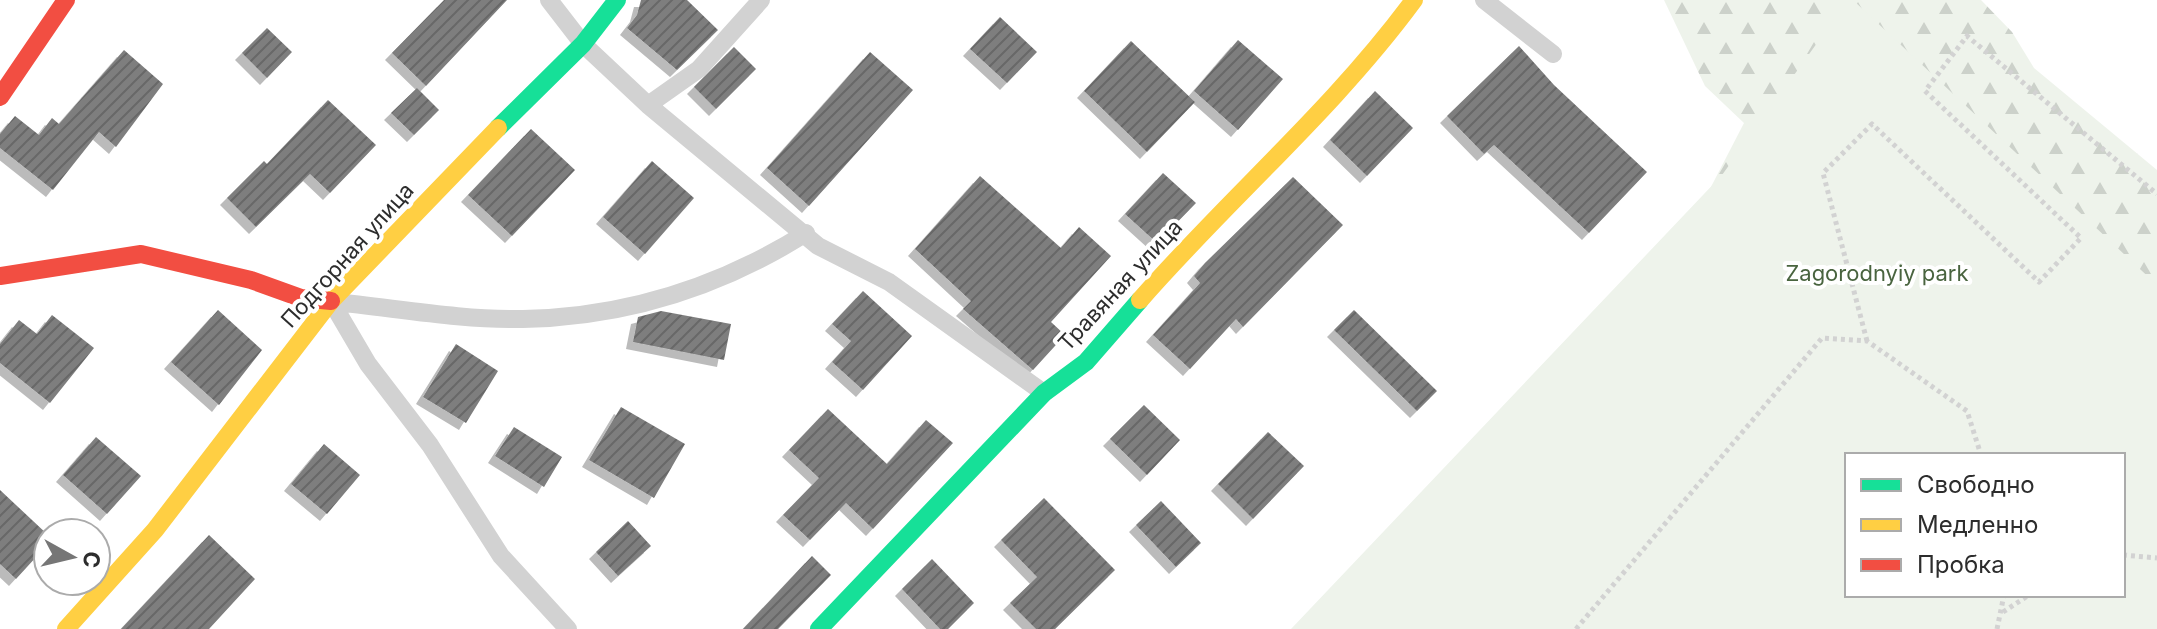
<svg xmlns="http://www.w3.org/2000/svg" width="2157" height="629" viewBox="0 0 2157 629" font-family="Inter,sans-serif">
<defs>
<pattern id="forest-firs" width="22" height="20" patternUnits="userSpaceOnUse" patternTransform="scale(2)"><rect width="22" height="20" fill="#eef3eb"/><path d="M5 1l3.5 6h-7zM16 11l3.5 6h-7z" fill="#ccd1ca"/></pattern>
<pattern id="building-hatch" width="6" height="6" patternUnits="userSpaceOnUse" patternTransform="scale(2)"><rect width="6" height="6" fill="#7e7e7e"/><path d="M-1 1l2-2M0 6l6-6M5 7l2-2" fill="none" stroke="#686868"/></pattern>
<filter id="shadow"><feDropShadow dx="-7" dy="7" stdDeviation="0" flood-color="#0004"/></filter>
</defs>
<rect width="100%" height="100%" fill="#fff"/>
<path fill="url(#forest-firs)" d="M1664,0H1981L2012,32L2034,68L2157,170V379L1698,212L1744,123L1705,86Z"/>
<path fill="#eef3eb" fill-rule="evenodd" d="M1848,0H1853L2157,285V629H1291L1722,175ZM1847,455H2123V595H1847Z"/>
<path fill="url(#building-hatch)" filter="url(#shadow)" d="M444,0H507L426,86L392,53Z
M641,0H687L718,30L677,70L627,28L637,15Z
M1000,17L1037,52L1007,83L970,49Z
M267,28L292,52L267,78L242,53Z
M1238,40L1283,79L1238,130L1194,91Z
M1131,41L1195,102L1147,152L1084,91Z
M1519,46L1554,85L1647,172L1589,233L1494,145L1484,154L1447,116Z
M734,47L756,69L716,109L694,87Z
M124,50L163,84L116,147L99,132L53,190L0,148V134L15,116L39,135L52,118L59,124Z
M870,52L913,90L809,206L767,168Z
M417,88L439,110L414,135L391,113Z
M1375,91L1413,128L1367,176L1330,140Z
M328,100L376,145L330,193L310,174L256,227L227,198L264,161L267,164Z
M531,129L575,170L512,236L468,195Z
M652,161L694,198L645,254L603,217Z
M1163,173L1196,203L1157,243L1125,214Z
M980,176L1061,248L1079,227L1111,256L1051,322L1065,335L1033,370L963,309L971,301L915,249Z
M1293,177L1343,225L1243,327L1236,319L1190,369L1153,335L1200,283L1194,276L1205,263Z
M863,291L912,336L863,390L832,362L851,341L832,324Z
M218,310L262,350L219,405L171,362Z
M1354,310L1437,391L1417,411L1334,330Z
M661,311L731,324L724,360L633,342L638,317Z
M52,315L94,348L50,403L0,363V344L19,320L37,334Z
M456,344L498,371L466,423L423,397Z
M1144,405L1180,440L1147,475L1110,439Z
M621,407L685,444L654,498L589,460Z
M828,409L887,464L926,420L953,443L873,529L846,503L810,540L783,515L819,478L789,450Z
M514,427L562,457L544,487L495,456Z
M1268,432L1304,466L1253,519L1218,484Z
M96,437L141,476L107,514L63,475Z
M324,444L360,475L327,514L291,484Z
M0,490L48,535V544L16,579L0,564Z
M1044,498L1115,570L1055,629H1036L1010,603L1037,577L1001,540Z
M1161,501L1201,543L1176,567L1136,525Z
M628,521L651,546L618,576L596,552Z
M209,535L255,579L209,629H121Z
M812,556L831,575L778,629H743Z
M932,559L974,603L948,629H940L902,589Z"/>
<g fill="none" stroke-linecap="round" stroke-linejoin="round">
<path stroke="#d2d2d2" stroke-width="5" stroke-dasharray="4 4" stroke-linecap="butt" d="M1867,341L1823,173L1872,124L2039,282L2081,238L1925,91L1967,36L2157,194
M2123,555L2157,558
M2003,612L2029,595
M1576,629L1822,338L1867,341L1967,411L1981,455
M1997,629L2004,595"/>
<path stroke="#d2d2d2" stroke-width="18" d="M549,0L583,44L648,105L818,246L889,282L1044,393
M1484,0L1553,54
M648,105L699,69L761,0
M331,301L368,364L430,445L501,556L568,629
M334,302C396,308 460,320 523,319C625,317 720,287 806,233"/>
<path stroke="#16e098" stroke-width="18" d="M498,128L583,44L617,0
M819,629L1044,393L1086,362L1140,300"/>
<path stroke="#ffcf43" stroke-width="18" d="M1140,300C1230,197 1333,110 1414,0
M66,629L155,530L331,301L498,128"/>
<path stroke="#f24e42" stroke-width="18" d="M0,97L66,0
M0,276L141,254L251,280L301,298L331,301"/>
</g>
<g text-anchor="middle" stroke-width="8" stroke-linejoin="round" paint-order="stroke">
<g font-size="22" fill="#2d2d2d" stroke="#fff">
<text transform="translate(347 255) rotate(-48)" y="8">Подгорная улица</text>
<text transform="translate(1120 285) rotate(-47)" y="8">Травяная улица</text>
</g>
<g font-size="22" fill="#49643f" stroke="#fff">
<text x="1877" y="281">Zagorodnyiy park</text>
</g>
</g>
<rect x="1845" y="453" width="280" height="144" fill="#ffffff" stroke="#ababab" stroke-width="2"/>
<rect x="1861" y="479" width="40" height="12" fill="#16e098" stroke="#ababab" stroke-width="2"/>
<text x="1917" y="493" font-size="24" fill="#2d2d2d">Свободно</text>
<rect x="1861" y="519" width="40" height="12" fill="#ffcf43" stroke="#ababab" stroke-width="2"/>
<text x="1917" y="533" font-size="24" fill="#2d2d2d">Медленно</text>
<rect x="1861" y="559" width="40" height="12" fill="#f24e42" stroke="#ababab" stroke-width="2"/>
<text x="1917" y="573" font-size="24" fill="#2d2d2d">Пробка</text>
<g transform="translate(72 557) rotate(98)"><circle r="38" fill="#ffffff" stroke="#ababab" stroke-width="2"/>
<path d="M0-6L14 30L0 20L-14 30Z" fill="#767676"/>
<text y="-12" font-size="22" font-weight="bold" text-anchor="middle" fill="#2d2d2d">С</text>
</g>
</svg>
